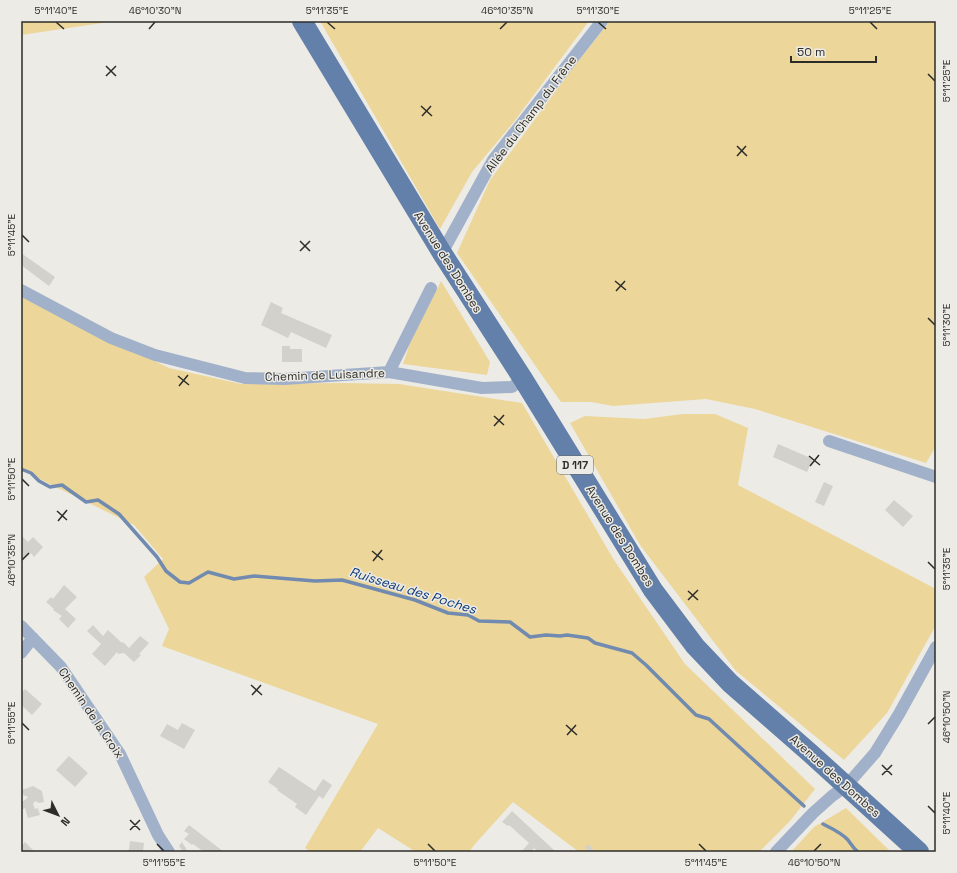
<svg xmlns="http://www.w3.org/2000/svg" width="957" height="873" viewBox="0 0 957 873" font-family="'Space Grotesk',sans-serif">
<rect width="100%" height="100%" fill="#edebe5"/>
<path fill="#ecd69a" d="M21,21H116L21,35Z
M320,21H589L513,123L472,172L440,229Z
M610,21H936V446L926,463L755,409L706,399L613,406L591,402H561L546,381L457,253L490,180L572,69Z
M441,281L490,362L487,375L403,364L410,343Z
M21,291L112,340L169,368L241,384L344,383L399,384L522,403L614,560L685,664L815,789L790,821L759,852H579L513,802L475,844L469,852H416L378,828L360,852H311L305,848L378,724L162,646L169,629L144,577L163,559L134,525L21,470Z
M683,414H715L748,428L738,485L936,589V625L887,713L844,760L736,671L640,545L570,423L585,416L644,419Z
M846,808L891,852H791L814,827Z"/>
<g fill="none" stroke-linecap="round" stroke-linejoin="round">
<path stroke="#718aaf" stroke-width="3.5" d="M21,469L31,473L39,481L50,487L62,485L86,502L98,500L119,514L157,557L166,571L180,582L189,583L208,572L234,579L254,576L315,581L342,580L415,600L448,613L468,615L479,621L510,622L530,637L546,635L560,636L567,635L588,638L595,643L632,653L646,665L696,715L709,719L804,806
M823,824C831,828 842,833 848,840C851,844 853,848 858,852"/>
</g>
<path fill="#d3d1cb" d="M21,253L55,277L49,286L21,265Z
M271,302L283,308L281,313L332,335L326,348L291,332L288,338L261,325Z
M282,346H290V349H302V362H282Z
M778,444L813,459L807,472L773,457Z
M824,482L833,486L824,506L815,502Z
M894,500L913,516L903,527L885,510Z
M21,535L28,542L33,537L43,547L34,557L31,553L22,561L21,560Z
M64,585L77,597L65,609L76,619L68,628L59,619L62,616L53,610L54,609L46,602L51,597L53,599Z
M93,625L103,636L108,630L122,643L123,642L129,648L140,636L149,643L139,654L141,655L134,662L124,653L118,654L117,652L105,666L92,654L101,644L87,631Z
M25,689L42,704L32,715L21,705V693Z
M182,723L195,730L184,749L160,736L167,724L178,730Z
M69,756L88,773L75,787L56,770Z
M279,767L315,791L323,779L332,785L323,799L319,796L306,815L295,807L297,804L277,790L278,789L268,782Z
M33,786L42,791L44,802L39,803L35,801L33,804L35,809L38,808L40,815L28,818L25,808L21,810V802L25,800L28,797L23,795L22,790Z
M512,811L542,839L556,852H538L534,848L531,852H521L529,843L509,825L508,826L502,822Z
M189,825L224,852H204L193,844L192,845L184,839L189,834L184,831Z
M130,841L144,843L143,852H127L129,849Z
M25,842L35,852H21V843L22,845Z
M182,842L188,852H183L179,846Z
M588,844L593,849L590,852L585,848Z"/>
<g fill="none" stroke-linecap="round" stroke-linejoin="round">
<path stroke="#a1b1ca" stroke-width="12" d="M442,253L493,160L602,21
M21,290L111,338L155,355L245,378L284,379L389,372L482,388L512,387L523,379
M389,372L431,288
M829,441L936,477
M21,626L61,667L120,754L158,835L169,852
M21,653L33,638
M776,852L813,813L832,796L846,786L875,753L899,714L936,647"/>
<path stroke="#6380ab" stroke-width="20" d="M302,21L442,253L523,379L653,590L695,646L730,683L810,753L919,852"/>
</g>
<path fill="none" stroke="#2c2c29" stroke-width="1.5" d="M56,22L64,29M327,22L335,29M598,22L606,29M870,22L877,29M149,29L155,22M500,29L507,22M106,66L116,76M928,74L935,81M106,76L116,66M421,106L432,116M422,116L431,106M737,146L747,156M737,156L746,146M22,235L29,242M300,241L310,251M300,251L310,241M615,281L626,290M616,291L625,281M928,318L935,325M178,376L189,385M179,386L188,375M494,416L504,425M494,426L504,415M809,456L820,465M810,466L819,455M22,479L29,486M57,511L67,520M58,521L67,510M372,551L383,560M22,560L29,553M373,561L382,550M928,562L935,569M688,591L698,600M688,600L698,590M251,685L262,695M252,695L261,685M22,723L29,730M928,724L935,717M566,725L577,735M567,735L576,725M882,765L892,775M882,775L892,765M928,806L935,813M130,820L140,830M130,830L140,820M157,844L164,851M428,844L435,851M699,844L706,851M814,851L821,844"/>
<g text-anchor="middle" stroke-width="3" stroke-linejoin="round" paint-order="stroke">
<rect fill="#edebe5" stroke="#666561" stroke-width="1" x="557" y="456" width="36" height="18" rx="3"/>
<g font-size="11" font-weight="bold" fill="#2c2c29">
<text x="575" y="469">D 117</text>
</g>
<g font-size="12" fill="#2c2c29" stroke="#edebe5">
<text transform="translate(531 114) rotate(-53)" y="4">Allée du Champ du Frêne</text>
<text transform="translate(448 262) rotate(58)" y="4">Avenue des Dombes</text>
<text transform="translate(325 375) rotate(-2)" y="4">Chemin de Luisandre</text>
<text transform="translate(620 536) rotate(58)" y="4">Avenue des Dombes</text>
<text transform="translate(91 713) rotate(56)" y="4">Chemin de la Croix</text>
<text transform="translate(835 776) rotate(42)" y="4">Avenue des Dombes</text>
</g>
<g font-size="13" font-style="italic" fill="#0e3b7a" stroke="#edebe5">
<text transform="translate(413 590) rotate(17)" y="5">Ruisseau des Poches</text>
</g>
</g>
<rect width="957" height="873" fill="none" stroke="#edebe5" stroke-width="44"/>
<g transform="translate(58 815) rotate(132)" stroke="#edebe5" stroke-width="3" paint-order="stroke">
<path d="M0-3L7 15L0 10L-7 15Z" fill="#2c2c29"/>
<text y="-6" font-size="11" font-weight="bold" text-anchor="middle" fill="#2c2c29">N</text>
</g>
<path d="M791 56v6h85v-6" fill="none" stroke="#2c2c29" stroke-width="2"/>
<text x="797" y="56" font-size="12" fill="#2c2c29" stroke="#edebe5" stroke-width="3" paint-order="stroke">50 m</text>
<rect x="22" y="22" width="913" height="829" fill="none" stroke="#2c2c29" stroke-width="1.5"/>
<g font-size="10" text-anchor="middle" fill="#2c2c29">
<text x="56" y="14">5°11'40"E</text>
<text x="155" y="14">46°10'30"N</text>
<text x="327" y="14">5°11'35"E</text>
<text x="507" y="14">46°10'35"N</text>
<text x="598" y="14">5°11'30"E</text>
<text x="870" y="14">5°11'25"E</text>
<text transform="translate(946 81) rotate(-90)" y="4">5°11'25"E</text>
<text transform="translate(11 235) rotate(-90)" y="4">5°11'45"E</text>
<text transform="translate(946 325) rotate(-90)" y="4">5°11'30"E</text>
<text transform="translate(11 479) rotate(-90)" y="4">5°11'50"E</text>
<text transform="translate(11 560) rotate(-90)" y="4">46°10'35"N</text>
<text transform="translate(946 569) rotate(-90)" y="4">5°11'35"E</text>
<text transform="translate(946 717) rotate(-90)" y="4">46°10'50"N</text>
<text transform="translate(11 723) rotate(-90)" y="4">5°11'55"E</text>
<text transform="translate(946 813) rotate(-90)" y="4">5°11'40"E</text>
<text x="164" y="866">5°11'55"E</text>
<text x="435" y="866">5°11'50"E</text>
<text x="706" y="866">5°11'45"E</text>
<text x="814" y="866">46°10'50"N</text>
</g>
</svg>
